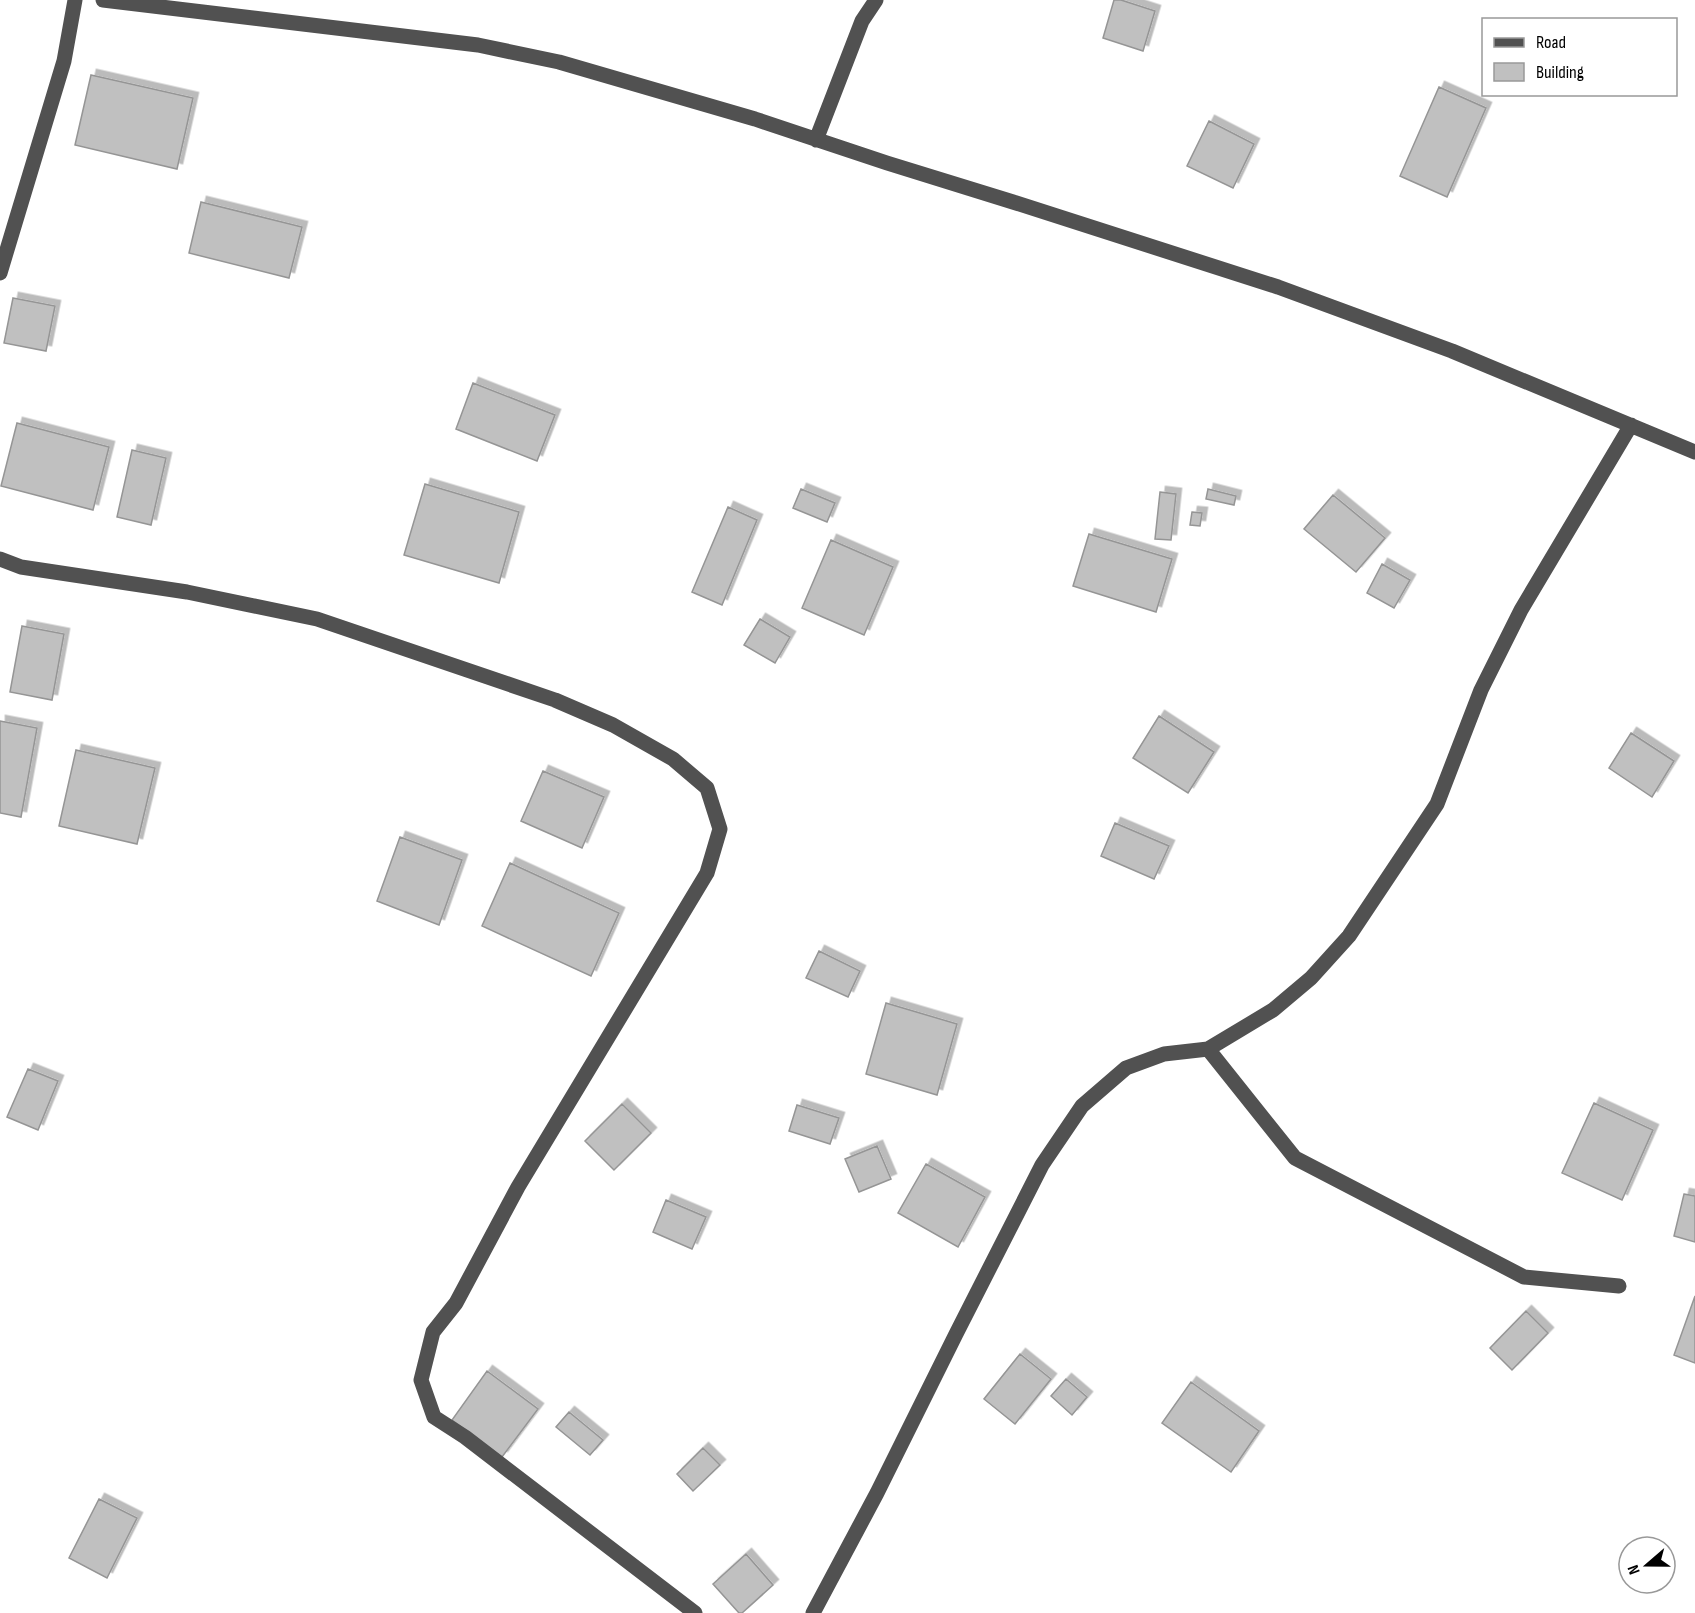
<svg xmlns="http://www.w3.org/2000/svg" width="1695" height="1613" viewBox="0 0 1695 1613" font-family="'Sofia Sans Condensed',sans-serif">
<defs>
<filter id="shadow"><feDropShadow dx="5.5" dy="-5.5" stdDeviation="0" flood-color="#0004"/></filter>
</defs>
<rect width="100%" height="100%" fill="#fff"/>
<path fill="#c0c0c0" stroke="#959595" stroke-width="1.5" filter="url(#shadow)" d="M1114,0H1121L1155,11L1143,51L1103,38Z
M91,75L193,98L177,169L75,145Z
M1439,87L1486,108L1447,197L1400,176Z
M1209,121L1254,144L1233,188L1187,166Z
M201,202L302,227L289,278L189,253Z
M13,298L55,306L46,351L4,343Z
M473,383L555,415L537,461L456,429Z
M17,423L109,447L93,510L1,486Z
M132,450L166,458L151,525L117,517Z
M425,484L519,512L499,583L404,555Z
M801,489L835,503L827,522L793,508Z
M1208,489L1236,496L1234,505L1206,499Z
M1160,492L1176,494L1171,540L1155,539Z
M1333,495L1385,538L1356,572L1304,529Z
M728,507L757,520L722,605L692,592Z
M1192,512L1202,513L1200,526L1190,525Z
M1089,534L1172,559L1156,612L1073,586Z
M831,540L893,567L864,635L802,608Z
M1382,564L1410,580L1394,608L1367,593Z
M760,619L790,637L775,663L744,645Z
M22,626L64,634L52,700L10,692Z
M1159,716L1214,752L1188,793L1133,758Z
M0,721L37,728L21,817L0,813Z
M1631,733L1674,761L1652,797L1609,768Z
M76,750L155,768L137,844L59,826Z
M543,771L604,797L582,848L521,821Z
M1115,823L1169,846L1154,879L1101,856Z
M400,837L462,860L439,925L377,901Z
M510,863L619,913L591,976L482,926Z
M819,951L860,971L848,997L806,978Z
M886,1003L957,1024L937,1095L866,1074Z
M28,1069L58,1081L38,1130L7,1117Z
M1594,1103L1653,1130L1622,1200L1562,1173Z
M622,1104L651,1133L614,1170L585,1141Z
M797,1105L839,1118L830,1144L789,1131Z
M877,1146L891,1179L859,1192L845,1159Z
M926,1164L985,1197L958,1247L898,1213Z
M1684,1194L1695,1196V1242L1674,1236Z
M666,1200L706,1217L692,1249L653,1232Z
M1695,1296V1363L1674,1355Z
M1526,1311L1548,1333L1512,1370L1490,1348Z
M1020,1354L1051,1379L1015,1424L984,1399Z
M487,1371L538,1409L502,1457L452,1420Z
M1066,1379L1087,1397L1072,1415L1051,1396Z
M1191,1382L1259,1431L1231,1472L1162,1423Z
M569,1412L603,1440L590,1455L556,1427Z
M703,1448L720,1465L693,1491L677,1474Z
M99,1499L137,1518L107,1578L69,1558Z
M746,1554L773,1585L742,1613H739L713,1584Z"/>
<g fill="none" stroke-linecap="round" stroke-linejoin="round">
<path stroke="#515151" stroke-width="15" d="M103,0L478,45L559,62L755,119L887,163L1013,202L1278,287L1452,351L1695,452
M816,140L862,21L876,0
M0,273L64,61L75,0
M0,559L21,567L187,592L317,619L555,700L613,725L673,759L707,788L720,829L707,873L518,1187L456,1303L433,1332L421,1380L434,1417L465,1437L695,1613
M1208,1049L1295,1158L1524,1277L1619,1286
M813,1613L877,1493L956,1334L1042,1165L1082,1106L1126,1068L1164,1054L1208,1049L1273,1010L1311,978L1349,936L1437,804L1481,690L1521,610L1631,425"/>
</g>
<rect x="1482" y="18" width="195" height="78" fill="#ffffff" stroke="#999999" stroke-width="1.5"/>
<rect x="1494" y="38" width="30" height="9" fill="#515151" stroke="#999999" stroke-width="1.5"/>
<text x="1536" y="48" font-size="18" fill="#000000">Road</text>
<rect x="1494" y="63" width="30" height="18" fill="#c0c0c0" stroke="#999999" stroke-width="1.5"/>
<text x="1536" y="78" font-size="18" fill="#000000">Building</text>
<g transform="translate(1647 1565) rotate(250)"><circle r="28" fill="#ffffff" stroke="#999999" stroke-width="1.5"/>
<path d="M0-4.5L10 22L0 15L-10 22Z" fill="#000000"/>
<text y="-9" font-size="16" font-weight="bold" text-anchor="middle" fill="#000000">N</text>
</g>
</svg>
